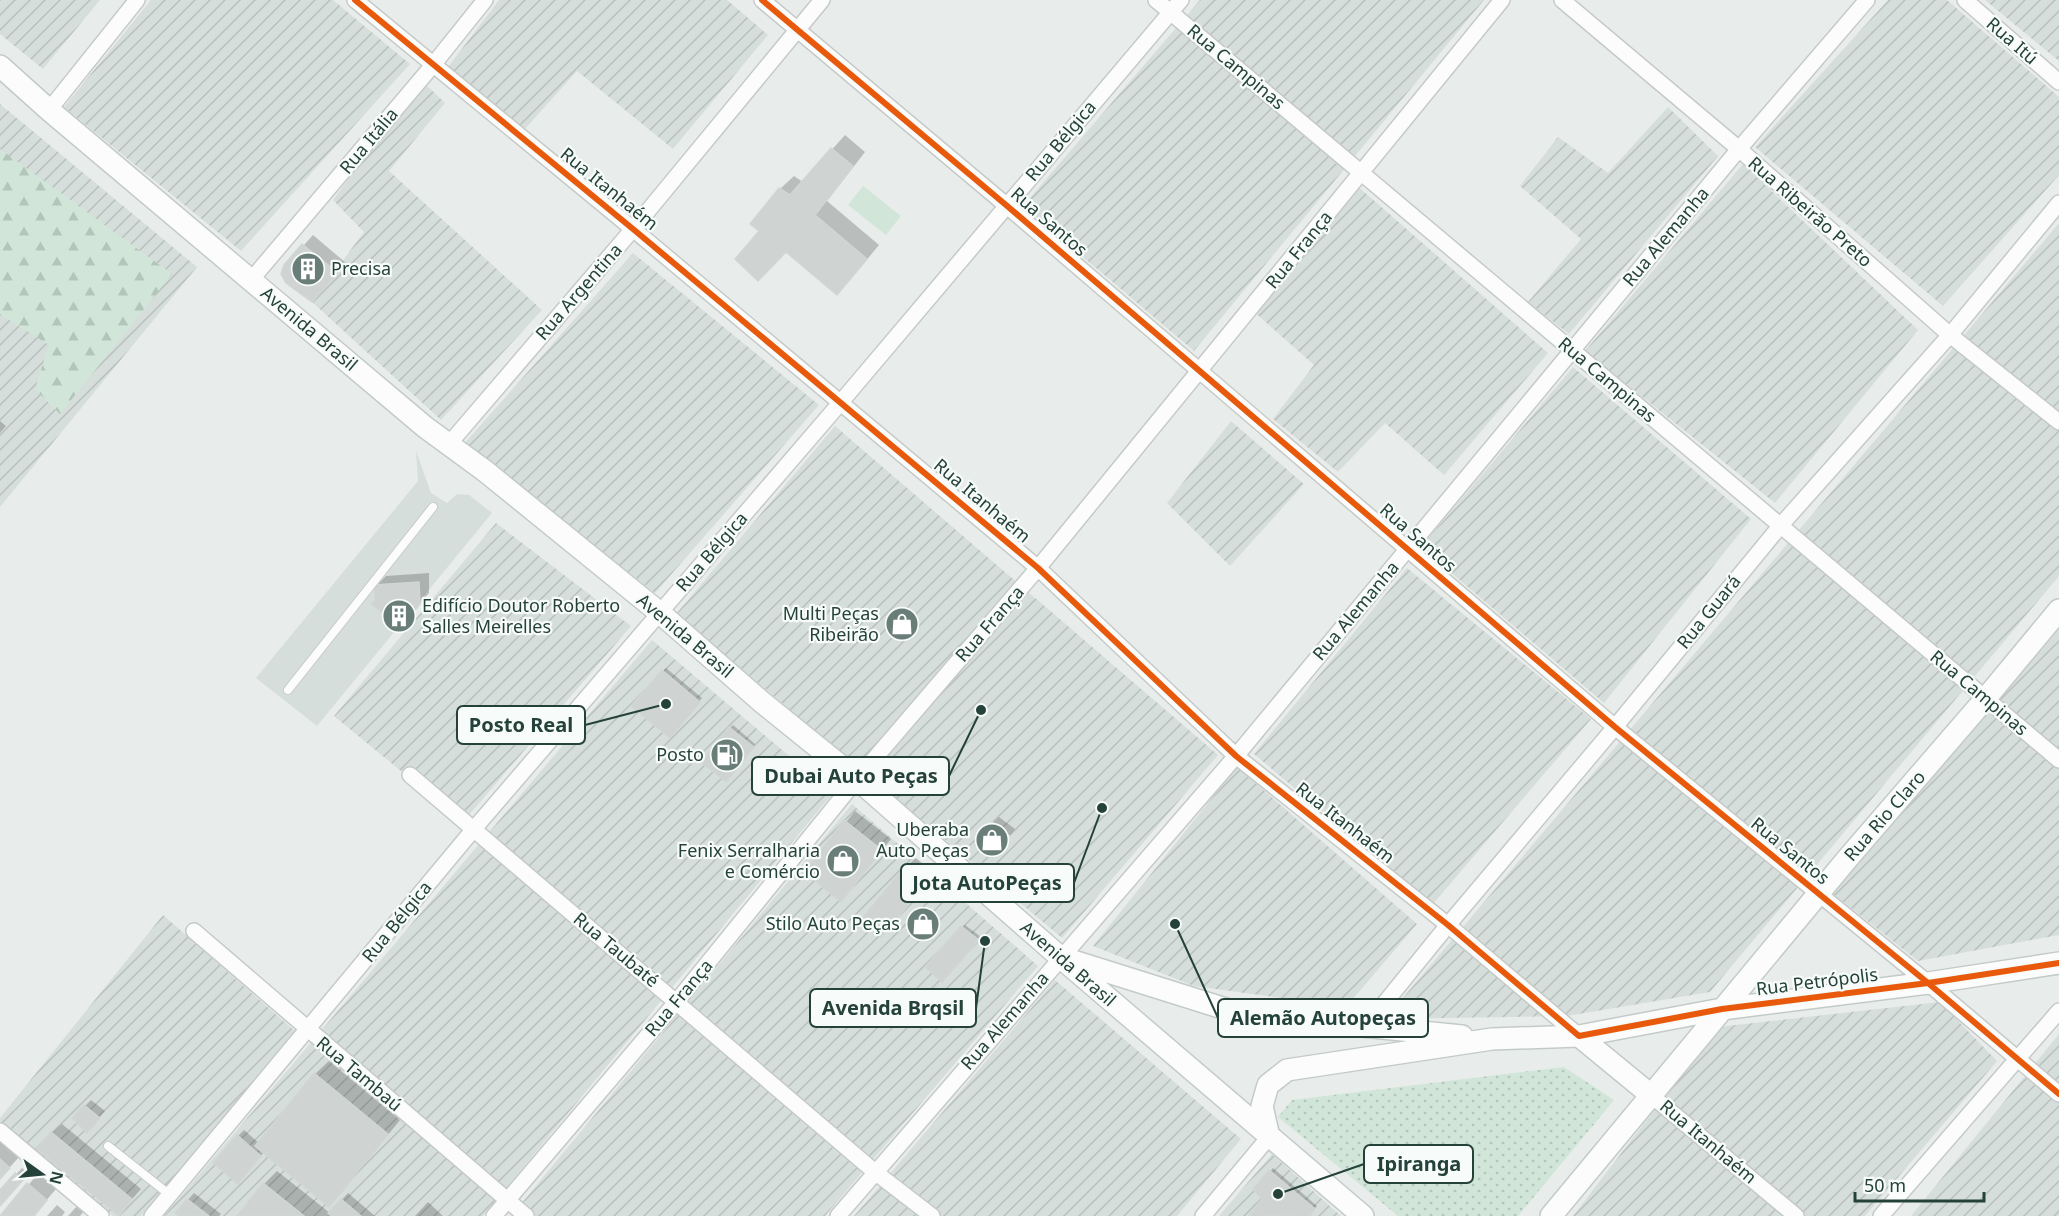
<svg xmlns="http://www.w3.org/2000/svg" width="2059" height="1216" viewBox="0 0 2059 1216" font-family="'Noto Sans',sans-serif">
<defs>
<pattern id="industrial-furrows" width="10" height="10" patternUnits="userSpaceOnUse" patternTransform="scale(1.5)"><rect width="10" height="10" fill="#d6dedb"/><path d="M-1 1l2-2M0 10L10 0M9 11l2-2" fill="none" stroke="#b8c0bd"/></pattern>
<pattern id="forest-firs" width="22" height="20" patternUnits="userSpaceOnUse" patternTransform="scale(1.5)"><rect width="22" height="20" fill="#d1e6d8"/><path d="M5 1l3.5 6h-7zM16 11l3.5 6h-7z" fill="#b3c6ba"/></pattern>
<pattern id="park-dots" width="8" height="8" patternUnits="userSpaceOnUse" patternTransform="scale(1.5)"><rect width="8" height="8" fill="#d1e6d8"/><path d="M2 2h.1M6 6h.1" fill="none" stroke="#b3c6ba" stroke-width="1.8" stroke-linecap="round"/></pattern>
</defs>
<rect width="100%" height="100%" fill="#e8edeb"/>
<path fill="#d6dedb" d="M416,451L431,493L447,503L457,494L469,495L492,513L317,726L256,678L418,481Z"/>
<path fill="url(#industrial-furrows)" d="M0,0H100L43,69L0,34Z
M151,0H333L410,64L241,251L64,107Z
M499,0H727L768,35L673,149L577,71L524,130L448,67Z
M1200,0H1484L1194,351L1023,206Z
M1888,0H1947L2059,97V175L1943,306L1755,147Z
M1985,0H2059V61Z
M421,80L445,103L389,171L542,310L441,420L312,302L364,232L333,200Z
M0,104L197,267L0,507Z
M1668,107L1718,156L1569,334L1528,302L1581,239L1520,186L1558,137L1608,173Z
M1743,164L1918,330L1775,503L1585,351Z
M1354,183L1548,353L1444,475L1385,423L1338,472L1273,419L1314,365L1251,309Z
M2059,223V576L1710,992L1567,1016L1385,1019Z
M633,253L819,405L655,593L464,444Z
M1573,367L1751,519L1604,703L1421,547Z
M1231,421L1304,484L1230,566L1167,503Z
M835,426L1218,755L1062,938L676,614Z
M496,523L631,626L463,822L334,716Z
M1407,568L1591,719L1433,904L1254,754Z
M2059,624V935L1918,961L1832,893Z
M652,640L833,793L483,1216H164Z
M1237,767L1417,924L1346,1007L1194,986L1093,946Z
M852,804L1038,966L825,1216H511Z
M163,915L296,1032L141,1216H113L0,1121V1118Z
M1055,980L1241,1139L1177,1216H854Z
M1940,1002L1997,1061L1865,1216H1573L1718,1027Z
M2059,1034V1216H1911Z
M1272,1154L1341,1216H1219Z"/>
<path fill="#d1e6d8" d="M863,186L901,216L886,235L848,205Z"/>
<path fill="url(#forest-firs)" d="M0,149L172,274L60,414L35,389L49,345L0,314Z"/>
<path fill="url(#park-dots)" d="M1564,1067L1614,1100L1518,1216H1398L1278,1117L1292,1100Z"/>
<path fill="#0003" d="M845,135L865,152L827,201L879,245L850,280L762,230L780,189L794,176L803,182Z
M313,235L346,263L322,290L286,265Z
M0,421L6,426L0,433Z
M429,573V593L402,625L377,600L376,586L386,576Z
M666,668L702,698L673,733L633,706Z
M733,725L755,744L728,777L730,728Z
M855,811L891,839L841,900L806,872Z
M999,817L1015,829L992,856L993,823Z
M916,858L935,873L881,935L906,867Z
M965,925L981,937L942,980L927,966Z
M329,1061L400,1120L342,1192L329,1205L264,1152L244,1176L238,1136L244,1130L259,1143L315,1074Z
M91,1100L105,1111L93,1124L85,1106Z
M62,1124L141,1189L119,1214L52,1133Z
M0,1141L19,1157L0,1178Z
M22,1168L28,1173L0,1205V1192Z
M1273,1168L1317,1206L1309,1216H1253L1251,1214L1264,1199L1255,1189Z
M277,1171L330,1213L348,1193L375,1216H239L264,1184Z
M38,1174L56,1189L33,1216H1Z
M194,1193L221,1214L219,1216H181L188,1200Z
M428,1202L443,1216H415Z
M57,1205L65,1212L62,1216H47Z
M77,1206L84,1211L80,1216H68Z"/>
<path fill="#cfd4d2" stroke="#d1d6d4" stroke-width="1.5" d="M831,148L853,166L815,215L867,259L837,295L786,252L758,281L735,259L759,231L750,224L779,188L790,195Z
M302,244L338,273L312,302L286,283L281,274L284,265Z
M419,582L420,604L402,627L371,604L375,600L374,585Z
M662,670L700,702L670,738L631,706Z
M729,727L754,747L726,782L701,762Z
M844,820L882,850L841,902L804,872Z
M992,822L1010,836L992,858L975,845Z
M905,866L926,884L881,937L861,920Z
M961,926L979,940L942,982L925,967Z
M314,1073L388,1134L329,1207L255,1146Z
M84,1105L100,1118L87,1133L72,1118Z
M51,1132L132,1199L119,1216L37,1149Z
M237,1135L261,1156L238,1184L213,1163Z
M0,1159L10,1168L0,1179Z
M1269,1170L1315,1209L1310,1216L1249,1215L1262,1199L1253,1189Z
M15,1173L23,1180L0,1206V1190Z
M27,1183L47,1200L34,1216H0Z
M263,1183L304,1216H237Z
M187,1199L209,1216H179L175,1213Z
M341,1199L361,1216H331L328,1213Z"/>
<g fill="none" stroke-linecap="round" stroke-linejoin="round">
<defs>
<path id="lane" d="M288,690L433,507
M108,1146L170,1195"/>
<path id="street" d="M355,0L633,229L1038,568L1236,756L1448,925L1579,1036
M762,0L1006,205L1615,727L1928,983L2059,1094
M1156,0L2059,760
M1562,0L1739,149L1950,335L2059,422
M1965,0L2059,82
M49,110L137,0
M251,280L433,65L485,0
M449,444L633,229L822,0
M410,775L875,1172L932,1216
M194,931L526,1216
M1366,1026L1448,925L1615,727L1781,525L1950,335L2059,203
M1652,1096L1796,1216
M0,1131L101,1216
M152,1216L473,830L841,402L1181,0
M494,1216L677,1001L857,779L1038,568L1502,0
M838,1216L1236,756L1739,149L1867,0
M1203,1216L1269,1137
M1881,1216L2059,1011"/>
<path id="secondary" d="M0,66L49,110L425,427L485,471L660,613L763,703L857,779L1060,957L1363,1216
M1070,960L1229,1010L1292,1019L1462,1036
M1579,1036L1652,1096
M1269,1137L1262,1106L1268,1085L1287,1070L1492,1039L1579,1036L1722,1009L1928,983L2059,963
M1551,1216L1848,858L1986,698L2059,610"/>
</defs>
<use href="#lane" stroke="#c5cac8" stroke-width="10"/>
<use href="#street" stroke="#c5cac8" stroke-width="18"/>
<use href="#secondary" stroke="#c3cbc8" stroke-width="24"/>
<use href="#lane" stroke="#fcfcfc" stroke-width="8"/>
<use href="#street" stroke="#fcfcfc" stroke-width="15"/>
<use href="#secondary" stroke="#fcfcfc" stroke-width="21"/>
<defs>
<path id="cycleway" d="M355,0L633,229L1038,568L1236,756L1448,925L1579,1036L1722,1009L1928,983L2059,963
M762,0L1006,205L1615,727L1928,983L2059,1094"/>
</defs>
<use href="#cycleway" stroke="#f7fbf9" stroke-width="10"/>
<use href="#cycleway" stroke="#e8590c" stroke-width="6"/>
</g>
<defs>
<symbol id="building-disc" viewBox="-11 -11 22 22"><circle r="9.5" fill="#697e78" stroke="#f7fbf9"/><path d="M-4-6H4V6H1V3H-1V6H-4ZM-2.5-4.3h1.7v1.8h-1.7ZM.8-4.3h1.7v1.8H.8ZM-2.5-1h1.7V.8h-1.7ZM.8-1h1.7V.8H.8Z" fill="#fff"/></symbol>
<symbol id="shop-disc" viewBox="-11 -11 22 22"><circle r="9.5" fill="#697e78" stroke="#f7fbf9"/><path d="M-5-2.5h2.3a2.7 3.5 0 0 1 5.4 0H5L5.5 6h-11ZM-1.5-2.5h3a1.5 2.3 0 0 0-3 0Z" fill="#fff"/></symbol>
<symbol id="fuel-disc" viewBox="-11 -11 22 22"><circle r="9.5" fill="#697e78" stroke="#f7fbf9"/><path d="M-5.5-6h7V0h2V4h1.3V-2.5L3-4.5l.8-.8L6-3V5H2.5V1h-1V6h-7ZM-4.2-4.7v3.2H.2V-4.7Z" fill="#fff"/></symbol>
</defs>
<g fill-rule="evenodd">
<use href="#building-disc" x="289" y="250" width="38" height="38"/>
<use href="#building-disc" x="380" y="597" width="38" height="38"/>
<use href="#shop-disc" x="883" y="605" width="38" height="38"/>
<use href="#fuel-disc" x="708" y="736" width="38" height="38"/>
<use href="#shop-disc" x="973" y="821" width="38" height="38"/>
<use href="#shop-disc" x="824" y="842" width="38" height="38"/>
<use href="#shop-disc" x="904" y="905" width="38" height="38"/>
</g>
<g text-anchor="middle" stroke-width="4.5" stroke-linejoin="round" paint-order="stroke">
<g font-size="18" fill="#24423a" stroke="#f7fbf9">
<text transform="translate(2012 41) rotate(41)" y="6">Rua Itú</text>
<text transform="translate(1236 67) rotate(40)" y="6">Rua Campinas</text>
<text transform="translate(369 141) rotate(-50)" y="6">Rua Itália</text>
<text transform="translate(1061 141) rotate(-50)" y="6">Rua Bélgica</text>
<text transform="translate(609 189) rotate(39)" y="6">Rua Itanhaém</text>
<text transform="translate(1810 212) rotate(41)" y="6">Rua Ribeirão Preto</text>
<text transform="translate(1049 222) rotate(41)" y="6">Rua Santos</text>
<text transform="translate(1666 237) rotate(-50)" y="6">Rua Alemanha</text>
<text transform="translate(1299 250) rotate(-51)" y="6">Rua França</text>
<text transform="translate(579 292) rotate(-49)" y="6">Rua Argentina</text>
<text transform="translate(309 329) rotate(40)" y="6">Avenida Brasil</text>
<text transform="translate(1607 380) rotate(40)" y="6">Rua Campinas</text>
<text transform="translate(982 501) rotate(40)" y="6">Rua Itanhaém</text>
<text transform="translate(1418 538) rotate(41)" y="6">Rua Santos</text>
<text transform="translate(712 552) rotate(-49)" y="6">Rua Bélgica</text>
<text transform="translate(1356 611) rotate(-50)" y="6">Rua Alemanha</text>
<text transform="translate(1709 612) rotate(-51)" y="6">Rua Guará</text>
<text transform="translate(990 624) rotate(-49)" y="6">Rua França</text>
<text transform="translate(685 636) rotate(40)" y="6">Avenida Brasil</text>
<text transform="translate(1979 693) rotate(40)" y="6">Rua Campinas</text>
<text transform="translate(1885 816) rotate(-49)" y="6">Rua Rio Claro</text>
<text transform="translate(1345 823) rotate(38)" y="6">Rua Itanhaém</text>
<text transform="translate(1790 851) rotate(39)" y="6">Rua Santos</text>
<text transform="translate(397 922) rotate(-51)" y="6">Rua Bélgica</text>
<text transform="translate(616 950) rotate(40)" y="6">Rua Taubaté</text>
<text transform="translate(1068 964) rotate(41)" y="6">Avenida Brasil</text>
<text transform="translate(1817 982) rotate(-7)" y="6">Rua Petrópolis</text>
<text transform="translate(679 998) rotate(-50)" y="6">Rua França</text>
<text transform="translate(1005 1021) rotate(-49)" y="6">Rua Alemanha</text>
<text transform="translate(359 1074) rotate(40)" y="6">Rua Tambaú</text>
<text transform="translate(1708 1142) rotate(40)" y="6">Rua Itanhaém</text>
</g>
<g font-size="18" fill="#24423a" stroke="#f7fbf9" text-anchor="end">
<text x="331" y="275" text-anchor="start">Precisa</text>
<text x="422" y="612" text-anchor="start">Edifício Doutor Roberto<tspan x="422" dy="21">Salles Meirelles</tspan></text>
<text x="879" y="620">Multi Peças<tspan x="879" dy="21">Ribeirão</tspan></text>
<text x="704" y="761">Posto</text>
<text x="969" y="836">Uberaba<tspan x="969" dy="21">Auto Peças</tspan></text>
<text x="820" y="857">Fenix Serralharia<tspan x="820" dy="21">e Comércio</tspan></text>
<text x="900" y="930">Stilo Auto Peças</text>
</g>
</g>
<path fill="none" stroke="#24423a" stroke-width="2" d="M666 704L585 725M981 710L949 776M1102 808L1074 883M985 941L976 1008M1175 924L1218 1018M1278 1194L1364 1164"/>
<g fill="#24423a" stroke="#f7fbf9" stroke-width="2">
<circle cx="666" cy="704" r="6"/>
<circle cx="981" cy="710" r="6"/>
<circle cx="1102" cy="808" r="6"/>
<circle cx="985" cy="941" r="6"/>
<circle cx="1175" cy="924" r="6"/>
<circle cx="1278" cy="1194" r="6"/>
</g>
<g fill="#f7fbf9" stroke="#24423a" stroke-width="2">
<rect x="457" y="706" width="128" height="38" rx="6"/>
<rect x="752" y="757" width="197" height="38" rx="6"/>
<rect x="901" y="864" width="173" height="38" rx="6"/>
<rect x="810" y="989" width="166" height="38" rx="6"/>
<rect x="1218" y="999" width="210" height="38" rx="6"/>
<rect x="1364" y="1145" width="109" height="38" rx="6"/>
</g>
<g font-size="20" text-anchor="middle" font-weight="bold" fill="#24423a">
<text x="521" y="732">Posto Real</text>
<text x="851" y="783">Dubai Auto Peças</text>
<text x="987" y="890">Jota AutoPeças</text>
<text x="893" y="1015">Avenida Brqsil</text>
<text x="1323" y="1025">Alemão Autopeças</text>
<text x="1419" y="1171">Ipiranga</text>
</g>
<g transform="translate(42 1174) rotate(105)" stroke="#f7fbf9" stroke-width="4.5" paint-order="stroke">
<path d="M0-4.5L10 22L0 15L-10 22Z" fill="#24423a"/>
<text y="-9" font-size="16" font-weight="bold" text-anchor="middle" fill="#24423a">N</text>
</g>
<path d="M1855 1192v9h129v-9" fill="none" stroke="#24423a" stroke-width="3"/>
<text x="1864" y="1192" font-size="18" fill="#24423a" stroke="#f7fbf9" stroke-width="4.5" paint-order="stroke">50 m</text>
</svg>
